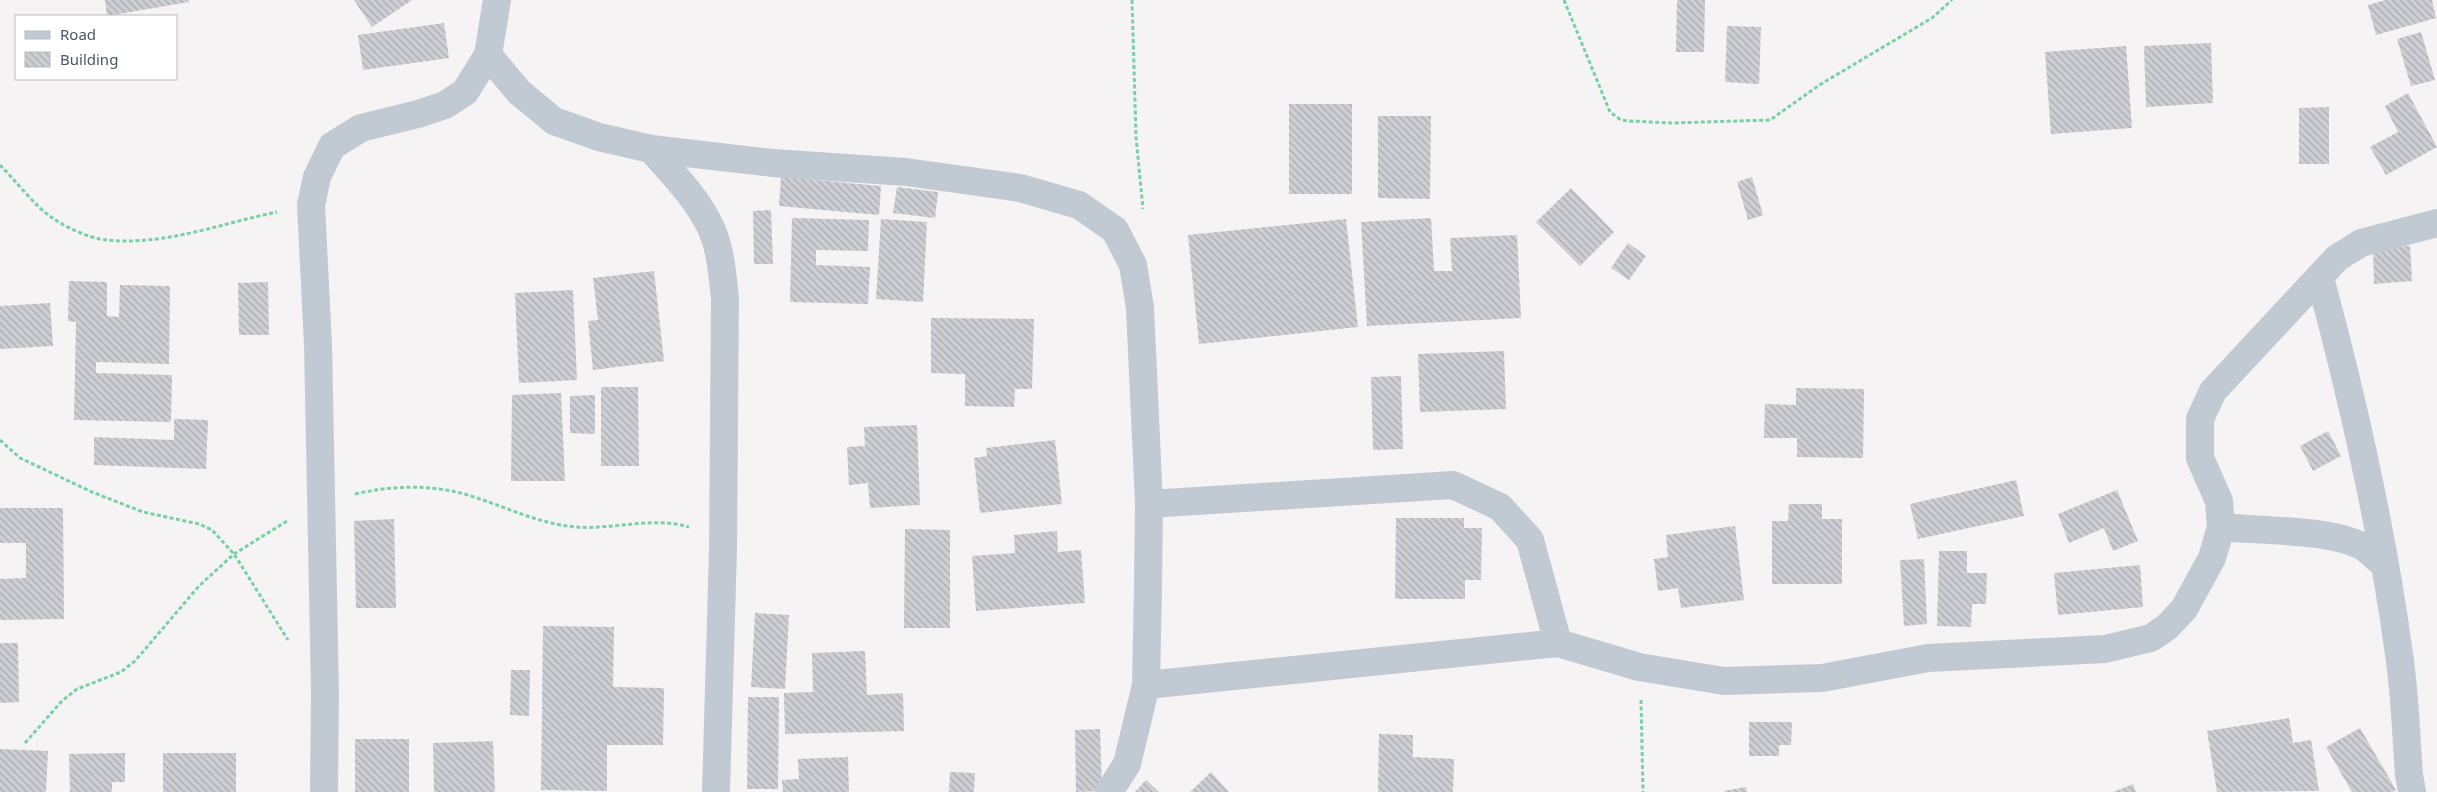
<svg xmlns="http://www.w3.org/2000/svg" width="2437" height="792" viewBox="0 0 2437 792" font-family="'Noto Sans',sans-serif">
<defs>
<pattern id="building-back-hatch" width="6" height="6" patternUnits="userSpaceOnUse" patternTransform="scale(1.25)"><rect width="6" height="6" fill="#cdcfd5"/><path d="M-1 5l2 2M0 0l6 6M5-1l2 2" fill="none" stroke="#a8abb0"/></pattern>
</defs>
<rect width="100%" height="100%" fill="#f5f3f3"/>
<path fill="url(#building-back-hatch)" d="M105,0H188L189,2L107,16Z
M354,0H412L372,27Z
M1677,0H1705L1704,52H1676Z
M2386,0H2432L2436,18L2376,35L2368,5Z
M444,23L449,58L363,70L358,35Z
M1727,26L1761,27L1759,84L1725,82Z
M2421,32L2435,80L2411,86L2397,39Z
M2211,43L2213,103L2146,107L2144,46Z
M2126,46L2132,128L2051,134L2045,52Z
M2408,93L2437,147L2386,175L2370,147L2398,132L2385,106Z
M1289,104H1352V194H1289Z
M2329,107V164H2299V108Z
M1378,116H1431L1430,199L1378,198Z
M781,177L881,186L879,215L779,206Z
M1752,177L1763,215L1748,220L1737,182Z
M897,187L938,192L935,218L893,213Z
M1571,188L1614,232L1580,266L1536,222Z
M771,210L773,264H754L753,211Z
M792,218L869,220L868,251L816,250V265L870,267L868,304L790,302Z
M1431,218L1434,271H1452L1450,238L1517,235L1521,318L1367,326L1361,222Z
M881,219L927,222L923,302L876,299Z
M1346,219L1358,327L1199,344L1188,235Z
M1628,243L1646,256L1629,280L1611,268Z
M2410,246L2412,281L2374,284L2373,249Z
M654,271L664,361L593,370L588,321L598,320L593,278Z
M69,281L107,282V316L119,317L120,285L170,286L169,364L96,362V373L172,375L171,422L74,420L76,322L68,321Z
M268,282L269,335H239L238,283Z
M573,290L577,380L519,383L515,293Z
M50,303L53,346L0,349V306Z
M931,318L1034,319L1032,389H1015L1014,407L965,406V374L931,373Z
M1504,351L1506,409L1420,412L1418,354Z
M1401,376L1403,449L1373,450L1371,377Z
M601,387H638L639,466H601Z
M1796,388L1864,389L1863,458L1797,457V438H1764L1765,404L1796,405Z
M561,393L565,481H511L512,395Z
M595,395V434L570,433V396Z
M174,419L208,420L206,469L94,465V437L174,440Z
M917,425L920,505L870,508L868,483L849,485L847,447L865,446L864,427Z
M2328,431L2341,456L2313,471L2300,446Z
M1055,440L1062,504L980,513L974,458L987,456L986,448Z
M2016,480L2024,516L1918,539L1910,504Z
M2117,490L2138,541L2113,551L2104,528L2069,543L2058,514Z
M1789,504H1822V519H1842V584H1772V521H1788Z
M0,508H63L64,619L0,620V579L26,578V543H0Z
M1396,518H1464V528H1482L1481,580H1465V599H1395Z
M394,519L396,608H356L354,521Z
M1735,526L1744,600L1681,608L1678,588L1658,591L1654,559L1668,557L1666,535Z
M905,529L950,530V628H904Z
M1057,531L1058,552L1081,550L1085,603L976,611L972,556L1015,553L1014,535Z
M1939,551H1967V573H1987L1986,604H1972L1971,627L1937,626Z
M1924,559L1927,624L1904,626L1900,560Z
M2140,565L2143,607L2058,615L2054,573Z
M755,613L789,615L785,689L751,687Z
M543,626L614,627L613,687L664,688L663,745H607V791L541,790Z
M0,643H18L19,702L0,703Z
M865,651L867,695L903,693L904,731L785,734L784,693L813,692L812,653Z
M511,670H530L529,716L510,715Z
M748,697H779L778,789H747Z
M2289,718L2293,743L2311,740L2319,791L2217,792L2207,731Z
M1749,722H1792L1791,745H1779V756H1749Z
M2360,728L2396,790L2393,792H2352L2326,747Z
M1100,729L1102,791L1076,792L1075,730Z
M1379,734L1413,735V757L1454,759L1453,792H1378Z
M355,739H409V792H355Z
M493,741L495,792H434L433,743Z
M0,749L48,751L46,792H0Z
M125,753V782H112V792H70L69,754Z
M163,753H236V792H163Z
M848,757L849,792H783L782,780L799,779L798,759Z
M950,772L975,773L974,792H949Z
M1211,772L1229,792H1190Z
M1146,780L1159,792H1135Z
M2133,784L2136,792H2113Z
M1746,787L1747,792H1724V791Z"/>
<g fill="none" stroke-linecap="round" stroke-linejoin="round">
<path stroke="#7ad0a6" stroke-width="3" stroke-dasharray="4 2.5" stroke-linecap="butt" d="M1132,0L1136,137L1143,209
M1564,0L1610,112L1621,120L1629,121L1672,123L1770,120L1821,84L1932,18L1952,0
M0,165C14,179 36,207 51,217C67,228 88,238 107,240C164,246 223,223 277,212
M0,440L20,458L92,492L143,512L199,524L212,530L234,554L288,640
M355,494C394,485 436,484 474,497C508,508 540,524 576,527C612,530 654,516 689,527
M1641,700L1643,792
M25,743L62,701L77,689L121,672L135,661L199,586L234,554L287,521"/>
<path stroke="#c1cad2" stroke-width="28" d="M488,55L519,92L554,121L599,137L651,149L773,163L906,172L1020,188L1079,205L1115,230L1133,265L1140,308L1149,504L1148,585L1146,685L1127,764L1109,792
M651,149C672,173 696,197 710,226C721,248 722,274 725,298L723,549L716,792
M2320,278C2353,400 2382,529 2399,654C2405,694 2406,735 2409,775L2412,792
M1149,504L1453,485L1500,507L1530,540L1558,643L1639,667L1724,681L1822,678L1928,658L2105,649L2151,638L2167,627L2184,609L2212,558L2221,527L2219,501L2200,458V419L2213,391L2337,258L2361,243L2437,223
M2221,527C2259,531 2332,529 2363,547C2370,551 2377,559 2384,564
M1146,685L1558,643
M324,792L325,693L318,344L311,205L317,177L332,146L361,128L418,114L445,105L465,92L488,55L497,0"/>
</g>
<rect x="15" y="15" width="162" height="65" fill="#ffffff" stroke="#b7bbc0"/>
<rect x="25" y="31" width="25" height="8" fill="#c1cad2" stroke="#b7bbc0"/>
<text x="60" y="40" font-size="15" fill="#4a5661">Road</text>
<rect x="25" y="52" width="25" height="15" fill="url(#building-back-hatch)" stroke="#b7bbc0"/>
<text x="60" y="65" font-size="15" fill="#4a5661">Building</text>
</svg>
